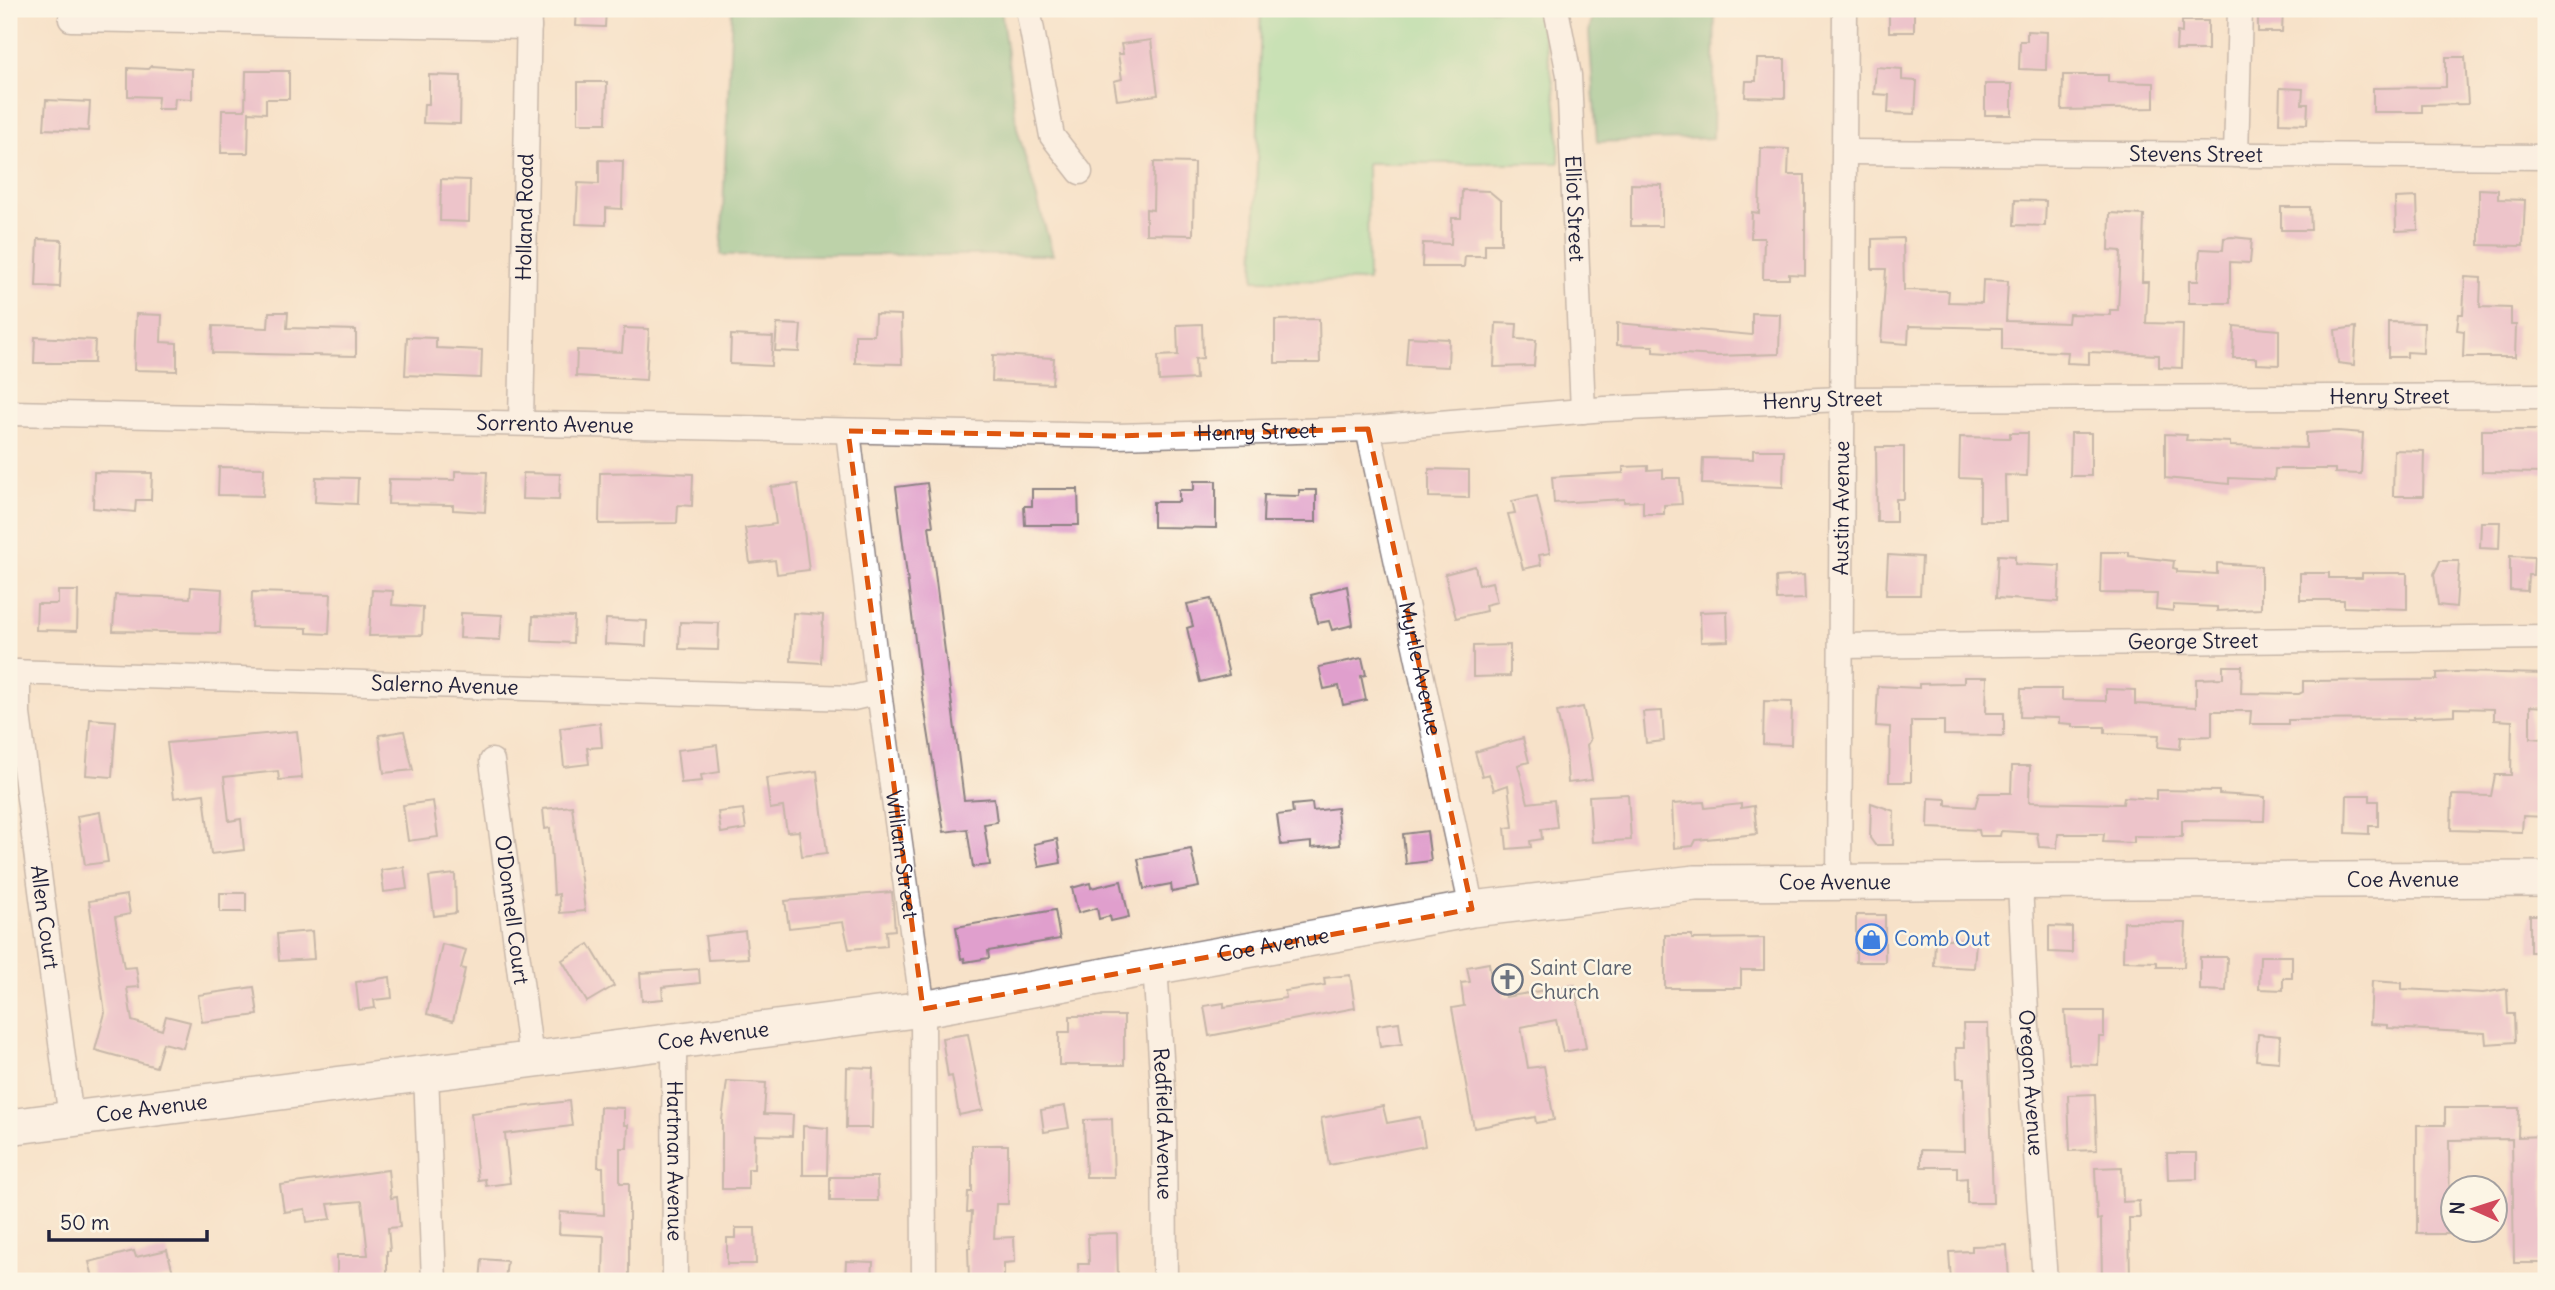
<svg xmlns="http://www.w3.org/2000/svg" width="2555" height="1290" viewBox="0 0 2555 1290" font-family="Delius,sans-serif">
<rect width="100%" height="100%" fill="#fcf5e5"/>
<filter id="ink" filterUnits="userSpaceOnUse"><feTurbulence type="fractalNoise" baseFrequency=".0143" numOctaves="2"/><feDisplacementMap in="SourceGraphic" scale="14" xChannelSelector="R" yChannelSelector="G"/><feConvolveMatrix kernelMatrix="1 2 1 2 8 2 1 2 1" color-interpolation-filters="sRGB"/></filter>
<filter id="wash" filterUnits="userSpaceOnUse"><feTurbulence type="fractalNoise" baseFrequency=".00686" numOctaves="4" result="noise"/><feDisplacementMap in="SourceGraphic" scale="28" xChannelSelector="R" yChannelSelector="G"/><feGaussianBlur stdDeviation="1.57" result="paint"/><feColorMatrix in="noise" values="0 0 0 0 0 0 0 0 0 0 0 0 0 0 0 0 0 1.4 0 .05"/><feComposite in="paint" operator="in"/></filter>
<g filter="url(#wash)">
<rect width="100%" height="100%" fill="#f7e2c9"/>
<path fill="#90df9d" stroke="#59806c" stroke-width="2" d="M1261,9H1536C1551,60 1560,109 1559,163H1367L1368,281L1254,280Z"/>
<path fill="#74be84" stroke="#4b7060" stroke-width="2" d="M732,9H1001L1017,128L1053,255H721Z
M1594,9H1715L1713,138L1597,142L1589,32Z"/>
<g id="blocks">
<path fill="#e09fcd" d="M577,9H606L605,27L576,26Z
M1889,9H1914V32H1889Z
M2258,9H2283L2282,32H2258Z
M2182,21H2208V50H2176L2177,32L2182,33Z
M2027,31L2047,32L2046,70L2019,69L2020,41H2027Z
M1151,40L1158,95L1117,100L1114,81L1122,79L1118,54H1123L1121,44Z
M2446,57H2465L2468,104L2422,105V112H2373V88L2446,87Z
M1757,59H1785V98L1745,97L1746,81H1756Z
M151,66L192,69V99L175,98L174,109H157L158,97L128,96V68L148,69Z
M1876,67L1902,69V80L1917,81L1915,114L1888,113L1889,95L1874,94Z
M246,71H289V99H266V113L249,112L248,153H221L222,110H245Z
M429,75L461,76L460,124L423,123L424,104H429Z
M2063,75H2108V82L2154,83V108L2062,110Z
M578,82H607L606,123H578Z
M1985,84H2012V115H1985Z
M2280,88L2303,89L2302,104H2308L2307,124L2279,123Z
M46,100L90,102L88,131L44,129Z
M1761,148L1789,149L1788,175H1805V275L1789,274V279H1763L1764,238H1751L1752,212L1759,213Z
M599,160L623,161L622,209L606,208V225L576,224L578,183L599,184Z
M1154,162L1194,163L1193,235L1146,234V209L1153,210Z
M441,179L470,180L469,222L440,221Z
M1631,184L1662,185V226H1631Z
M2479,189L2498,190V199L2525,200L2523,246L2479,245Z
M1462,190L1489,191L1501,201V244H1485V256H1465L1464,267H1422L1423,243L1451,244L1452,218H1461Z
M2417,197L2418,230L2396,231L2395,198Z
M2015,200L2046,201L2045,226L2014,225Z
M2281,207H2310L2311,230H2281Z
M2110,213L2144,215L2142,282H2148L2146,323L2183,324L2182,368L2159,367V355L2089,352V364L2067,363L2068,352L2002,350V328L1909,326L1908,344L1881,342L1886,269H1872V239L1903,238L1904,290L1949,291L1948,302L1982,303L1983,280L2008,281L2006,321L2068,323L2069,314L2110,315V310H2118L2121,251L2109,250Z
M2232,237L2252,239L2250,263L2230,262V303H2189V281H2198L2200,249L2223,250L2224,238Z
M38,239L62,240L60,287L36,286Z
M2465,277L2481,278L2480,307L2511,308V325H2516L2515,357H2463L2464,331L2457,330L2459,314H2463Z
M269,312H288L287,328L356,330V356L212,353L213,326L268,328Z
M1752,313L1780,314L1779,354L1716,356L1653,352V346L1617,345V323L1752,335Z
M136,314L162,315L161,342L177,343V371L134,370Z
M875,314L901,315L902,364L855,363V335H874Z
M1319,319L1320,363H1275V320Z
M2388,322L2424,323L2423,353L2407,352V357H2388Z
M1496,323L1517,324L1516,339L1536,340L1534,366L1494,367Z
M777,324L801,325L799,352L775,351Z
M1202,324L1203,358L1195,359L1196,379L1159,381L1158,356L1178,355L1177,325Z
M2234,326L2279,330V365L2256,364V358H2233Z
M2356,327L2354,365L2338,363L2335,330Z
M624,328L649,329L646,380L576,376L577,350L622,352Z
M731,335L773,337L771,366L730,364Z
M35,337L95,340L94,363H34Z
M407,337L436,338V348L482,350L481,378L405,375Z
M1408,337L1449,339L1448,367L1406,365Z
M993,355L1054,358L1052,384L992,381Z
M2482,430H2546V473L2482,472Z
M2338,431L2363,433L2361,474L2335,473V469H2275L2274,480L2229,478V484L2165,478V434L2187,435L2186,440L2230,442V446L2306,448V433Z
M2010,433H2028L2027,476L2005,475L2006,521H1980V479L1959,478L1960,437L2010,438Z
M2071,433H2091V476H2070Z
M1876,447H1904V499H1896V522H1877Z
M1753,450H1784L1783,487L1702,484L1703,458L1753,459Z
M2394,450L2424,451L2423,496H2393Z
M1648,466V470L1663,469V478H1680L1682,504L1664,505V514H1643V501L1624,502V499L1554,503L1552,477L1623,473V467Z
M219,467L264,468L263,496L218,495Z
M1429,469L1469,470V498L1429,497Z
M455,471L487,472L485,512L453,510V505L388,504L389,479L455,480Z
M94,472L152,473L151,500H136L135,512L93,508Z
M650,472L693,474L692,506L678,505L677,523L599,524L600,473Z
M523,473L560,474L559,500L522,499Z
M316,477L358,478L357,504L315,502Z
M1194,481H1216V528L1153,527V502H1179V490H1194Z
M927,483L933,526H929L964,800L994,798L997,822L984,824L990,865L973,867L967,829L944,832L920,680L896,487Z
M798,484L809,570L777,574L775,560L750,563L745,528L776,524L771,487Z
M1032,489H1078L1079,525H1025L1024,506H1032Z
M1299,490H1316V522H1263L1264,495L1299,496Z
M1537,496L1550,553L1539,555L1541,565L1523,569L1508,514L1515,513L1512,501Z
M2481,522H2500L2499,549L2480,548Z
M2101,552H2129V556L2174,561L2173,568L2177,569V572L2217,574V563L2261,566V609L2217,611V607L2173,605V611L2156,609L2157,594L2100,593Z
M1888,555L1922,557L1920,595H1886Z
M1998,555L2015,556V564L2060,566L2058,602L1996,598Z
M2510,556L2534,557L2533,575H2528L2527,591L2510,590Z
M2440,561H2459L2456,607L2438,605L2434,574Z
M1475,566L1479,585L1492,582L1497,602L1485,605L1486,611L1456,618L1445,574Z
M2300,573H2329V578H2362V573H2407V609L2344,607V600H2300Z
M1804,575L1805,599L1777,600L1776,577Z
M1347,586L1353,625L1332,630L1329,621L1318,623L1311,595Z
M191,587L222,589L220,633L113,631L115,595L190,598Z
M372,590L393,591L392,605L423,607L422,635L369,636Z
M58,591H78L77,631L36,630L37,604H58Z
M252,592L331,594L329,634L307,633V628L251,627Z
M1211,599L1229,675L1200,682L1187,628L1193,626L1187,604Z
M1727,611L1728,641L1701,642L1700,612Z
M461,613L502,615L500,640L460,638Z
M793,613L823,615L821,663L791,661Z
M533,616L574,617L573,643L532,641Z
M606,619L647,621L646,646L605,644Z
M680,622L719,623L718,650L679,649Z
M1510,645V676L1473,677V646Z
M1362,658L1366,675L1361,676L1366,700L1343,705L1339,686L1324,689L1319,667Z
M2223,666H2242L2241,693L2299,694L2303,692V681L2437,680V673L2456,672L2546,674V707L2530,706V738L2546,739V817L2523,816L2522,832L2451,830L2452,795L2491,796L2495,775H2511L2512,721L2494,720V709L2454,708V715L2414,717V719L2288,720V724H2250L2251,711H2212V736L2181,737L2180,749L2158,747L2159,735L2105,733V727H2072V724L2059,723V718L2020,717L2021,689H2062V700L2106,701V689L2135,690V704L2196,707V679L2223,678Z
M1964,677H1987L1986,713H2004V736L1944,735V721H1911V782H1889L1890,727L1876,726L1878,686L1919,688V684L1964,683Z
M1764,701L1792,702L1791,745L1763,744Z
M1583,707L1590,740L1587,745L1592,780L1568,783L1566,752L1557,712Z
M1662,711L1664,741L1646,743L1643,712Z
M90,719L116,721L112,777L86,775Z
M600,723L602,747L587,748L589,764L564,767L560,728Z
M297,731L302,778L279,780L278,771L224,777L229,821L241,819L244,850L211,854L204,794L174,798L167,743Z
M404,731L413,770L384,773L379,735Z
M1523,738L1529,762L1518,765L1528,803L1554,800L1557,827L1541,829L1542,839L1530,841L1531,847L1507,849L1505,828L1513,827L1508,785L1494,790L1489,774L1482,776L1475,752Z
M717,745L720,772L701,775L702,781L681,783L677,750Z
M2012,766H2030L2029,802L2123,804L2124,797L2156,799V790L2219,791V794L2265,797L2264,821L2182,820V837L2134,836V843L2103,842L2104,834H2058L2057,848L2039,847L2037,833L2001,831L2000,836H1980L1979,830L1928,828L1929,798L1946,799V805L1975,807L1979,793H2011Z
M817,771L827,853L802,856L799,831L787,832L783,807L770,809L766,778Z
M1628,794L1631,840L1592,842L1589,796Z
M2347,795H2370V801H2378V826H2369V834L2346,833Z
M433,801L438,837L408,841L403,805Z
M1704,802L1705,808L1741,804V808L1754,806L1757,834L1696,840L1693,846L1674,848L1672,804Z
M1312,803L1313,811L1337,808L1340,845L1311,848V842L1281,845L1277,815L1293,813L1292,805Z
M1871,803L1894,811L1893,845H1875L1870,838Z
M572,806L585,911L560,913L559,894L554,895L550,828L545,829L543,809Z
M743,809L746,829L721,833L718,812Z
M100,812L108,862L85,865L77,816Z
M1427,831L1431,861L1406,864L1403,834Z
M1057,839L1061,863L1039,867L1034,844Z
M1191,849L1199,887L1172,892L1171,884L1144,889L1138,859Z
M404,867L407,889L384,892L381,870Z
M455,874L456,913L434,916L429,877Z
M1121,881L1129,917L1111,921L1110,916L1099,919L1097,908L1078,913L1072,888L1090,883L1091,888Z
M892,892L895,930L886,931L887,946L849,949L843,922L789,928L785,901Z
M220,893H246V912H220Z
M127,895L130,914L115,917L124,968L136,967L139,987L127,988L132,1021L162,1030L166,1016L190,1022L183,1048L163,1043L156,1067L95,1050L105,1013L89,901Z
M1055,910L1060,939L988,951L989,958L965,962L964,958L961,959L956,927Z
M1856,915H1885V962H1856Z
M2530,915H2546V952H2530Z
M2124,922L2186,923L2184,967H2157V962L2123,961Z
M2049,926L2072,927V953L2049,952Z
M312,931L314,959L279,961L277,934Z
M745,931L748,958L708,960L705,936Z
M1665,935H1692V939L1764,938V970H1741V988H1665Z
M1935,938L1976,941L1974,968L1934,966Z
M442,944L466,950L461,968L465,969L462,984L453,1021L427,1014Z
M589,944L614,986L587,1002L562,960Z
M2260,956H2292V978H2283V990L2259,989Z
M2200,957H2227L2226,991L2200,990Z
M1489,963L1491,978L1501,976L1505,997L1575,985L1586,1048L1563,1052L1556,1020L1521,1027L1528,1068L1544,1066L1554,1120L1536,1123L1535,1117L1474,1128L1452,1008L1464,1006L1461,983L1470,982L1467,967Z
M699,969L700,983L662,987L663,999L642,1001L640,973Z
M1350,975L1355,1008L1209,1036L1204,1006L1224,1003V1007L1286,998L1285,991L1325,985L1324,978Z
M390,977L392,998L374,1000L375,1008L359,1010L356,982Z
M2372,981L2401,983V989L2483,993L2507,989L2508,1014H2514L2515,1042L2486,1044L2485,1033L2387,1028V1025L2370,1024Z
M254,987L258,1015L202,1022L198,995Z
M2065,1011H2104V1037H2099L2098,1065L2069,1064Z
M1070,1016H1124V1065H1059V1032H1070Z
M1399,1022L1402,1044L1380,1047L1377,1025Z
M1963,1024H1988L1993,1203H1967V1178L1957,1179V1167H1921V1150L1965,1151L1964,1078H1957L1956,1048H1964Z
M968,1034L983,1110L959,1115L952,1076L948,1077L942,1038Z
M2258,1034L2280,1036L2279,1062L2256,1060Z
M847,1067L873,1068L872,1128H846Z
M727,1081L766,1083L764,1114L793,1115L792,1136L755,1135L754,1169H748V1189H722V1120Z
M2095,1094L2097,1150L2070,1151L2068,1095Z
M569,1101L572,1126L505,1134L510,1183L486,1186L485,1179L478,1180L471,1113Z
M1065,1106L1069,1128L1044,1132L1041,1110Z
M1383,1106L1387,1123L1420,1117L1425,1146L1329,1165L1321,1118Z
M600,1107L624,1108V1125H628L627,1148H620V1183H629V1279L603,1278L604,1236L559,1234L560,1212L604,1215L603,1167H598Z
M2445,1108H2519L2518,1137L2544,1136V1263H2514L2512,1139L2449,1140L2450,1234H2417V1125H2445Z
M1112,1119L1114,1177H1086L1084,1120Z
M803,1126L828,1128L827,1175H803Z
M972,1145H1008V1204H996L994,1238L1014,1237L1015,1262L1004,1263V1281H969L968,1248H970L972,1212H967L968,1192H972Z
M2167,1153H2197V1179L2168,1180Z
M2122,1167L2123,1202L2139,1201L2140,1218H2129L2130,1281H2102L2101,1219L2097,1220L2095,1168Z
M388,1170L391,1198L397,1197L400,1227L388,1228L390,1251H387V1281H337V1255H368L362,1201L328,1204L331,1219L307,1222L305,1209L284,1212L280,1185Z
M830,1177H877L878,1201H830Z
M736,1228H755L756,1264H727V1238H736Z
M1117,1233L1118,1281H1079L1078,1264H1089L1088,1234Z
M2007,1245L2009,1281H1951L1949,1252L1972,1251V1246Z
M167,1250L174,1276L155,1281H94L89,1262L134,1251L136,1257Z
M482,1259L507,1261L505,1281H480Z
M846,1261L873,1262L872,1281H845Z"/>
</g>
</g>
<g filter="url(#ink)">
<use href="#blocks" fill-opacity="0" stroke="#8c8282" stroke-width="2"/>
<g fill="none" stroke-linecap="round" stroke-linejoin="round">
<defs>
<g id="street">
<path d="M1028,9L1052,136L1080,172"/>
<path id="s1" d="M1556,9L1569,75L1583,411"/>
<path d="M71,19L529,27"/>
<path id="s2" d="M1846,152L2546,157"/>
<path d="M2236,155L2240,9"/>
<path id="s3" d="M9,413L1116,436L1368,429L1605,409L1843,399L2546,396"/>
<path id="s4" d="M521,423L529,9"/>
<path id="s5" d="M1368,429L1472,909"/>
<path id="s6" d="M848,431L879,692L923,1009L924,1281"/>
<path id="s7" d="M1841,646L2546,637"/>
<path id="s8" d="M9,672L853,698L879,692"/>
<path id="s9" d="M18,672V714L71,1119"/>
<path id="s10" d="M492,761L531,1058"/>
<path id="s11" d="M1839,881L1845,9"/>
<path id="s12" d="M2020,883L2026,1013L2045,1281"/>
<path id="s13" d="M1155,966L1164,1104L1165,1281"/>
<path id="s14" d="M674,1040L675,1281"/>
<path d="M426,1072L434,1281"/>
</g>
<g id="secondary">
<path id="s15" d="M9,1127L923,1009L1472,909L1695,883L2546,879"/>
</g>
</defs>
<use href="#street" stroke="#8c8282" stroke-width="27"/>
<use href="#secondary" stroke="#8c8282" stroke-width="38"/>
<use href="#street" stroke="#fff" stroke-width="24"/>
<use href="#secondary" stroke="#fff" stroke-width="35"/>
</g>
</g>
<path d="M0 0H2555V1290H0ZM1368,429L1472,909L923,1009L848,431L1116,436Z" fill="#f7e2c9" fill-opacity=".55" fill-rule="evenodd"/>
<path fill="none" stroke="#de560e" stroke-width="5" stroke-dasharray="14 9" stroke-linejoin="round" d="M1368,429L1472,909L923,1009L848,431L1116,436Z"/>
<defs>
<symbol id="shop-ring" viewBox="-11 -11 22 22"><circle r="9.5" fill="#fcf5e5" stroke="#3f7fe0" stroke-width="1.5"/><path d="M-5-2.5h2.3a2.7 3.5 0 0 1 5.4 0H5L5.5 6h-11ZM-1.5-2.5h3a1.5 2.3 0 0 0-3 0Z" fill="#3f7fe0"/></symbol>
<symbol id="church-ring" viewBox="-11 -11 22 22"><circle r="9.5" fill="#fcf5e5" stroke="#6b7280" stroke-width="1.5"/><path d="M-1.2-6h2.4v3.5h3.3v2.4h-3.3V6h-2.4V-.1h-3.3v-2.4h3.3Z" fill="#6b7280"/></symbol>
</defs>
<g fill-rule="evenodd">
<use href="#shop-ring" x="1854" y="922" width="35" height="35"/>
<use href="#church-ring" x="1490" y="962" width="35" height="35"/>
</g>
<g text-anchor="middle" stroke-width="5" stroke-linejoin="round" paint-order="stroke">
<g font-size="21" fill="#22223b" stroke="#fcf5e5">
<text dy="7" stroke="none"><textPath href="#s2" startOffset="350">Stevens Street</textPath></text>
<text dy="7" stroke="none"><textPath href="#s1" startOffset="201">Elliot Street</textPath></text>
<text dy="7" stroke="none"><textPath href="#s4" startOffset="206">Holland Road</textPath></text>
<text dy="7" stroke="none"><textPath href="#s3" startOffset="2382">Henry Street</textPath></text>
<text dy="7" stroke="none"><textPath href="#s3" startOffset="1815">Henry Street</textPath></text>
<text dy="7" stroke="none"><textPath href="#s3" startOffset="546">Sorrento Avenue</textPath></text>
<text dy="7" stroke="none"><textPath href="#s3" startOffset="1248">Henry Street</textPath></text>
<text dy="7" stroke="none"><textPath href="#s11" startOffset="373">Austin Avenue</textPath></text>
<text dy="7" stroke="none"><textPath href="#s7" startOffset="352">George Street</textPath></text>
<text dy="7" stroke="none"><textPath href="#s5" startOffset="245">Myrtle Avenue</textPath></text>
<text dy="7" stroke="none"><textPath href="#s8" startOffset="436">Salerno Avenue</textPath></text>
<text dy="7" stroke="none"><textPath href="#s6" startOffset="427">William Street</textPath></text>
<text dy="7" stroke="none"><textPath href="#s15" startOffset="2412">Coe Avenue</textPath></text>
<text dy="7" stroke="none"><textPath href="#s15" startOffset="1844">Coe Avenue</textPath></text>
<text dy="7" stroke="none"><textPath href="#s10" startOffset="150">O'Donnell Court</textPath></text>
<text dy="7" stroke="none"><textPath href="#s9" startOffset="247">Allen Court</textPath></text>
<text dy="7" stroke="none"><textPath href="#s15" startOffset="1278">Coe Avenue</textPath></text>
<text dy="7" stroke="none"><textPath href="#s15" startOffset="710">Coe Avenue</textPath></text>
<text dy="7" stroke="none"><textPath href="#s12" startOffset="200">Oregon Avenue</textPath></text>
<text dy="7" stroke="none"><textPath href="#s15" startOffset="144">Coe Avenue</textPath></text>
<text dy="7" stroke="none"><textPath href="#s13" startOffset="158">Redfield Avenue</textPath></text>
<text dy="7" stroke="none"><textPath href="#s14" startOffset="121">Hartman Avenue</textPath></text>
</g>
<g font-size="21" fill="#366cbe" stroke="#fcf5e5" text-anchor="start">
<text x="1894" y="946">Comb Out</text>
</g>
<g font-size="21" fill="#5b616d" stroke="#fcf5e5" text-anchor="start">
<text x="1530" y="975">Saint Clare<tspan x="1530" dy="24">Church</tspan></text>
</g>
</g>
<rect width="2555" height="1290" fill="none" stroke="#fcf5e5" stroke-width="35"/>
<g transform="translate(2474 1209) rotate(273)"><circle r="33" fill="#fcf5e5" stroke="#a5a1a1" stroke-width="2"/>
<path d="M0-5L12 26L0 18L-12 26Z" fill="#d1495b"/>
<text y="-10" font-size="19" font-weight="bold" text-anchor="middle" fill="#22223b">N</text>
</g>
<path d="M49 1230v10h158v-10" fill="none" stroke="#22223b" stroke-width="3.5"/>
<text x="60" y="1230" font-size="21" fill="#22223b" stroke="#fcf5e5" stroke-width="5" paint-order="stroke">50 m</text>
</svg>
